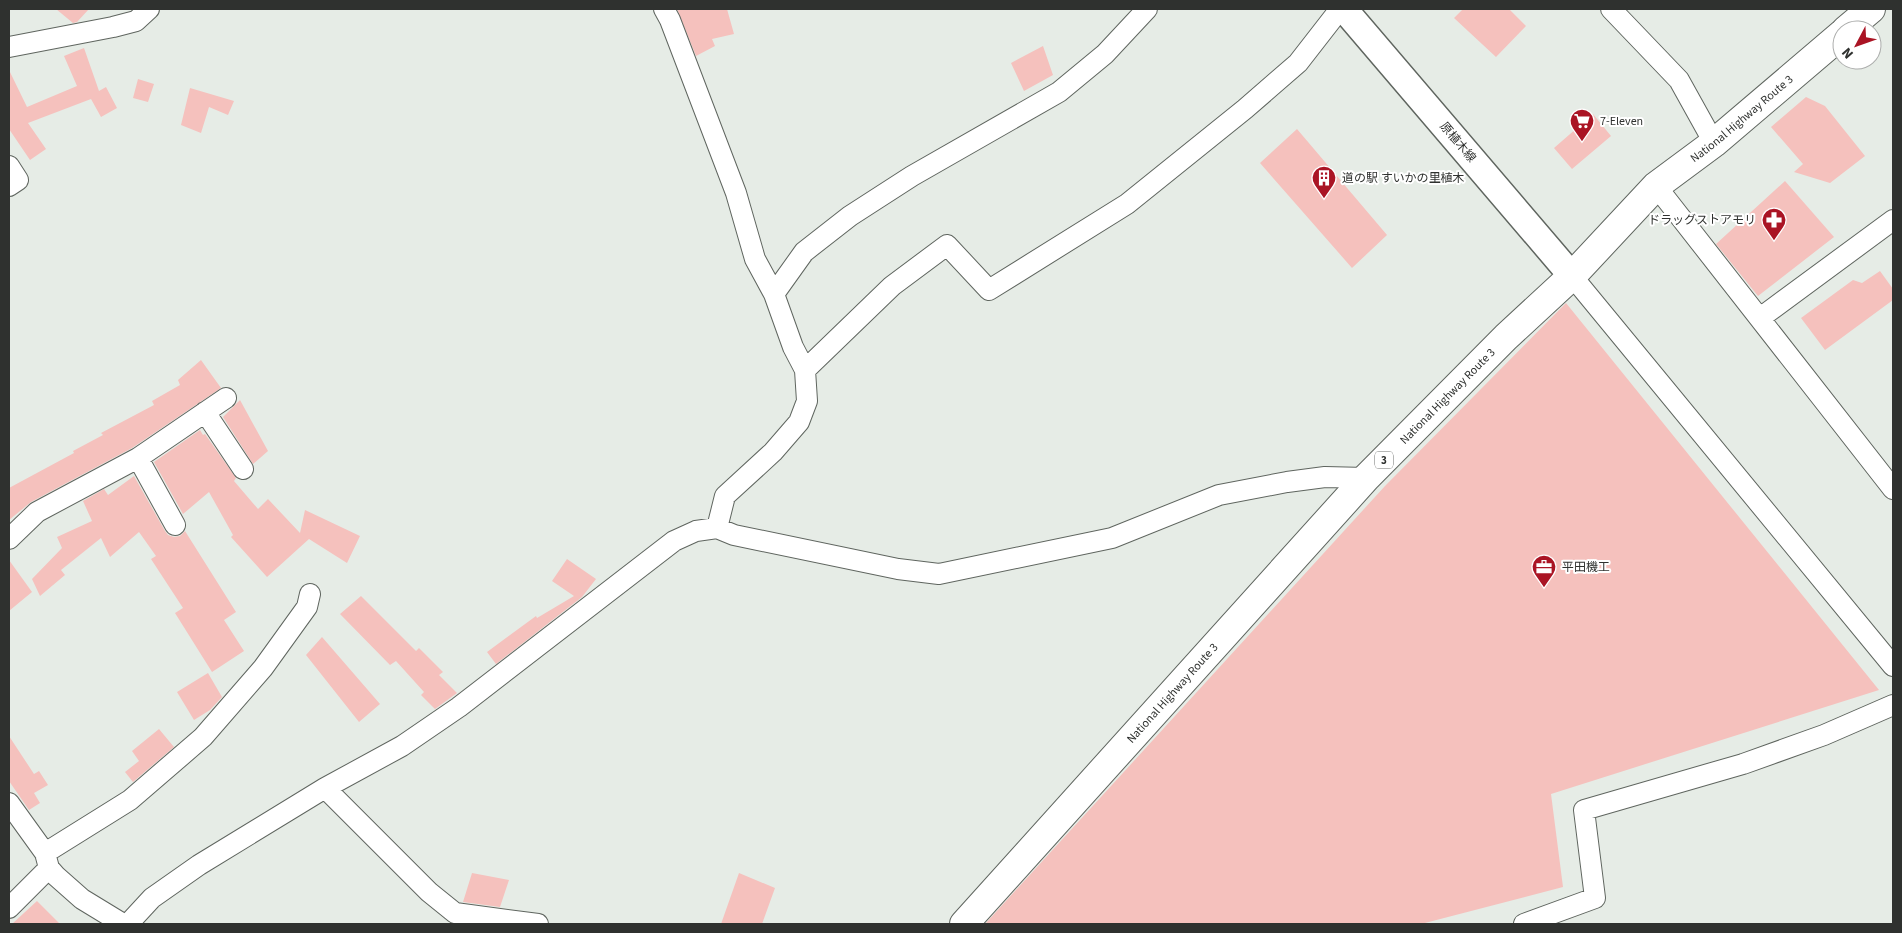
<svg xmlns="http://www.w3.org/2000/svg" width="1902" height="933" viewBox="0 0 1902 933" font-family="'Source Sans 3','Noto Sans JP',sans-serif">
<rect width="100%" height="100%" fill="#e6ece6"/>
<path fill="#f5c1bd" d="M56,9H89L77,22L73,23Z
M677,9H727L734,34L712,39L715,46L696,56Z
M1463,9H1509L1526,26L1496,57L1454,18Z
M1043,46L1053,75L1024,91L1011,63Z
M84,48L99,91L106,87L117,108L101,117L91,99L28,123L46,149L30,160L9,129V70L27,107L77,86L64,56Z
M138,79L154,84L148,102L133,98Z
M190,88L234,101L228,115L209,107L201,133L181,125Z
M1806,97L1825,106L1865,156L1830,183L1794,172L1803,164L1771,127Z
M1593,114L1611,136L1572,169L1554,148Z
M1297,129L1387,235L1352,268L1260,163Z
M1785,181L1834,237L1758,296L1716,244Z
M1880,271L1893,289V300L1825,350L1801,318L1853,280L1862,283Z
M1566,303L1879,690L1551,794L1563,887L1421,924H985L1385,486Z
M201,360L221,388L132,448L31,502L9,520V488L74,453L73,451L103,435L101,433L154,405L152,401L180,385L178,380Z
M240,400L268,451L253,464L223,417Z
M200,430L203,435L205,434L236,478L234,481L258,509L268,499L300,533L305,510L360,536L347,563L309,539L267,577L231,537L233,535L209,492L183,514L154,462Z
M134,476L165,531L168,535L174,537L180,536L185,531L236,612L224,620L244,651L212,672L175,613L183,608L151,559L156,556L139,532L110,557L101,538L61,570L65,575L40,596L32,579L62,548L57,537L92,521L83,501L104,489L108,495Z
M567,559L596,579L582,597L496,664L487,652L536,616L537,618L574,596L552,581Z
M9,560L32,592L9,611Z
M361,596L416,651L419,648L443,672L439,675L457,693L435,709L421,695L424,692L396,661L390,665L340,614Z
M322,637L380,704L359,722L306,655Z
M208,673L222,697L210,710L194,720L177,692Z
M159,729L174,747L133,782L125,772L139,761L132,751Z
M9,736L34,774L39,771L48,785L34,793L40,803L29,810L9,781Z
M472,873L509,880L500,907L463,902Z
M739,873L775,888L762,924H721Z
M37,901L60,924H12Z"/>
<g fill="none" stroke-linecap="round" stroke-linejoin="round">
<defs>
<path id="minor" d="M664,9L670,20L736,193L755,259L774,294L793,347L805,370L807,401L799,422L773,452L725,496L717,528
M1611,9L1679,80L1714,143
M9,47L113,27L136,21L149,9
M9,166L18,180L9,186
M1656,186L1893,489
M1572,276L1893,666
M774,294L804,252L850,216L912,176L1059,92L1105,54L1147,9
M1760,318L1893,220
M805,370L892,286L947,245L989,290L1127,204L1245,109L1298,63L1340,9
M205,412L243,469
M138,458L175,525
M9,539L37,512L138,458L226,398
M325,788L429,892L455,913L538,924
M9,803L45,853L49,868L56,876L82,899L123,924
M45,853L130,800L203,737L263,668L307,607L310,594
M9,908L49,868
M128,924L152,898L199,865L325,788L402,746L459,707L674,541L696,531L717,528L734,535L898,569L939,574L1112,538L1219,495L1287,482L1325,477L1366,478
M1524,924L1595,898L1584,810L1743,764L1824,735L1893,705"/>
<path id="major" d="M1344,9L1572,276"/>
<g id="highway">
<path d="M1846,30L1871,9"/>
<path id="s1" d="M964,924L1366,478L1506,337L1572,276L1656,186L1714,143L1842,34"/>
</g>
</defs>
<use href="#minor" stroke="#5f655f" stroke-width="22"/>
<use href="#major" stroke="#5f655f" stroke-width="29"/>
<use href="#highway" stroke="#5f655f" stroke-width="30"/>
<use href="#minor" stroke="#fff" stroke-width="20"/>
<use href="#major" stroke="#fff" stroke-width="26"/>
<use href="#highway" stroke="#fff" stroke-width="28"/>
</g>
<defs>
<symbol id="supermarket-pin" viewBox="-11 -11 22 30"><path d="M0 17L-7.5 6A9.5 9.5 0 1 1 7.5 6Z" fill="#aa1424" stroke="#fff"/><path d="M-6-5.5h2.5l.6 2H6L4.5 2H-2.5L-4.4-4H-6ZM-1.5 3.2a1.3 1.3 0 1 0 .1 0ZM3 3.2a1.3 1.3 0 1 0 .1 0Z" fill="#fff"/></symbol>
<symbol id="building-pin" viewBox="-11 -11 22 30"><path d="M0 17L-7.5 6A9.5 9.5 0 1 1 7.5 6Z" fill="#aa1424" stroke="#fff"/><path d="M-4-6H4V6H1V3H-1V6H-4ZM-2.5-4.3h1.7v1.8h-1.7ZM.8-4.3h1.7v1.8H.8ZM-2.5-1h1.7V.8h-1.7ZM.8-1h1.7V.8H.8Z" fill="#fff"/></symbol>
<symbol id="pharmacy-pin" viewBox="-11 -11 22 30"><path d="M0 17L-7.5 6A9.5 9.5 0 1 1 7.5 6Z" fill="#aa1424" stroke="#fff"/><path d="M-2-6h4v4h4v4h-4v4h-4v-4h-4v-4h4Z" fill="#fff"/></symbol>
<symbol id="office-pin" viewBox="-11 -11 22 30"><path d="M0 17L-7.5 6A9.5 9.5 0 1 1 7.5 6Z" fill="#aa1424" stroke="#fff"/><path d="M-6-3h4V-5.5h4V-3h4V5H-6ZM-1-4.5V-3h2v-1.5ZM-6 0V1H6V0Z" fill="#fff"/></symbol>
</defs>
<g fill-rule="evenodd">
<use href="#supermarket-pin" x="1568" y="107" width="28" height="38"/>
<use href="#building-pin" x="1310" y="164" width="28" height="38"/>
<use href="#pharmacy-pin" x="1760" y="206" width="28" height="38"/>
<use href="#office-pin" x="1530" y="553" width="28" height="38"/>
</g>
<g text-anchor="middle" stroke-width="4" stroke-linejoin="round" paint-order="stroke">
<rect fill="#fff" stroke="#6d6f6d" stroke-width="1" x="1375" y="451.5" width="18" height="17" rx="4"/>
<g font-size="11" font-weight="bold" fill="#2f312f">
<text x="1384" y="464">3</text>
</g>
<g font-size="12" fill="#2f312f" stroke="#fff">
<text dy="4" stroke="none"><textPath href="#s1" startOffset="1121">National Highway Route 3</textPath></text>
<text transform="translate(1458 142) rotate(50)" y="4">原植木線</text>
<text dy="4" stroke="none"><textPath href="#s1" startOffset="716">National Highway Route 3</textPath></text>
<text dy="4" stroke="none"><textPath href="#s1" startOffset="311">National Highway Route 3</textPath></text>
</g>
<g font-size="12" fill="#2f312f" stroke="#fff" text-anchor="start">
<text x="1600" y="125">7-Eleven</text>
<text x="1342" y="182">道の駅 すいかの里植木</text>
<text x="1756" y="224" text-anchor="end">ドラッグストアモリ</text>
<text x="1562" y="571">平田機工</text>
</g>
</g>
<rect width="1902" height="933" fill="none" stroke="#2f312f" stroke-width="20"/>
<g transform="translate(1857 45) rotate(229)"><circle r="24" fill="#ffffff" stroke="#acadac"/>
<path d="M0-4L9 19L0 12L-9 19Z" fill="#aa1424"/>
<text y="-8" font-size="14" font-weight="bold" text-anchor="middle" fill="#2f312f">N</text>
</g>
</svg>
